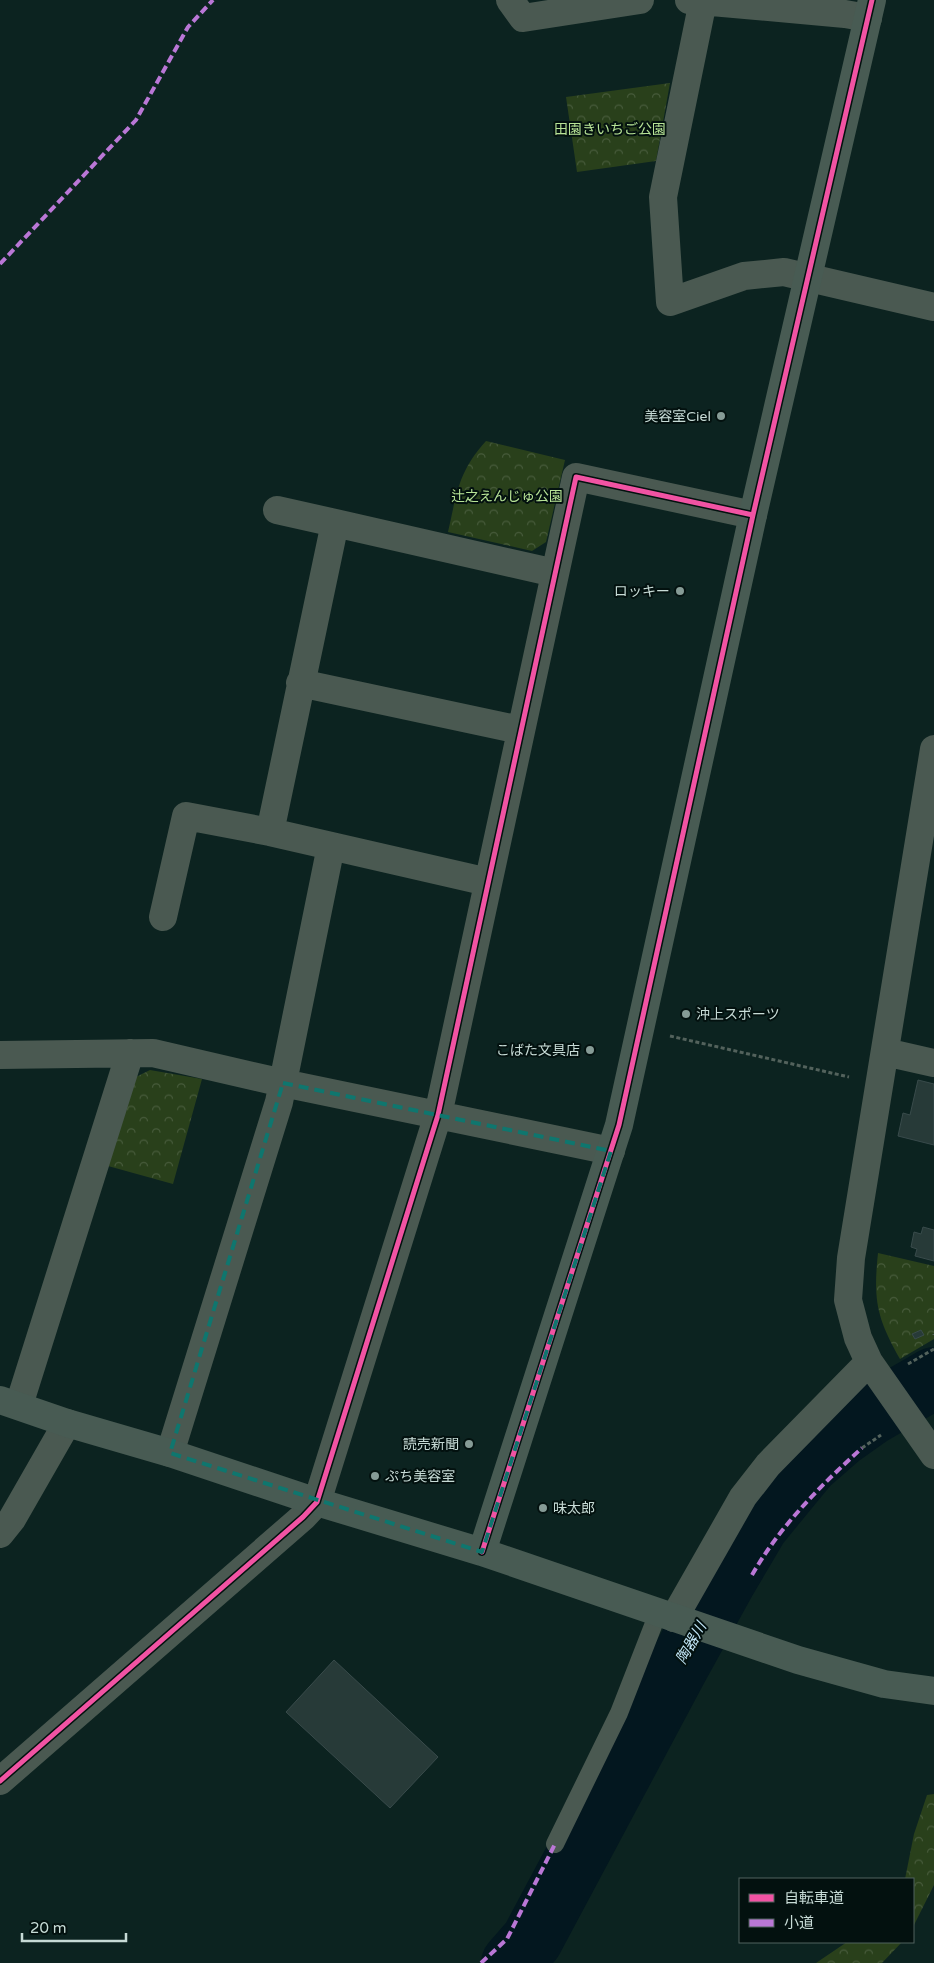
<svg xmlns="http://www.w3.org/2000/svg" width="934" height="1963" viewBox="0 0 934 1963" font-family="'Varela Round','Noto Sans JP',sans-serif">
<defs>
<pattern id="forest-crowns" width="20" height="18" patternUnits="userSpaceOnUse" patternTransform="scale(1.25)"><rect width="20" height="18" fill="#29401b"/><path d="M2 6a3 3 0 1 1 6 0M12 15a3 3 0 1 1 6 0" fill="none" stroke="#475b3b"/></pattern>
</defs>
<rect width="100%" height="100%" fill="#0c2320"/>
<path fill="url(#forest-crowns)" d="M670,83L656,161L577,172L566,97Z
M486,441L565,460L546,542L532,551L448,532C457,493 458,472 486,441Z
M150,1070L202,1079L173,1184L108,1166L132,1079Z
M878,1253L934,1266V1339L900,1359C877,1318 873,1301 878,1253Z
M934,1794V1885L913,1927V1879H905L914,1834L927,1795Z
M847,1942H902L882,1963H816Z"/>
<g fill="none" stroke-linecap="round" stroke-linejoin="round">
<path stroke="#03171f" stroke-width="62" d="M512,1963L532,1940L676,1670L725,1581L758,1525L808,1464L839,1437L870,1415L934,1378"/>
</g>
<path fill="#273a38" stroke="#394b4b" d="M918,1080L934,1084V1145L898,1136L903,1113L910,1115Z
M923,1227L934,1230V1261L915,1256L917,1249L911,1247L914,1232L921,1234Z
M921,1330L924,1335L915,1339L912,1334Z
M334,1660L438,1757L390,1808L286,1712Z"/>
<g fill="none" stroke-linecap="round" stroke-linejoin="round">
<path stroke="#53625c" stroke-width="3" stroke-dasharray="4 2.5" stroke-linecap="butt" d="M670,1036L849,1077
M934,1334V1335
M908,1364L934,1349
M862,1448L881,1435"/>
<path stroke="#4a5951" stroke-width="18" d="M555,1844L619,1713L658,1613"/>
<path stroke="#4a5951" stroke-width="28" d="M510,0L523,18L640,0
M689,0L845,14L868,18
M703,1L663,197L670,302L744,276L784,272L934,307
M277,510L335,523
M300,683L520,730
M934,749L851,1258L848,1300L858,1338L869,1362L934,1455
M488,882L270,832L335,523L555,573
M163,917L186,816L270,832
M885,1052L934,1063
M0,1055L153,1053L283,1083L611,1151
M19,1405L130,1053
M170,1453L279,1102L331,846
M0,1534L12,1519L67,1423
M674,1618L743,1497L768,1465L869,1362
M0,1781L303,1517L317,1502L438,1115L576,477L753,515"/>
<path stroke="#485b53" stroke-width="28" d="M0,1400L67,1423L170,1453L317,1502L482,1552L798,1660L884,1684L934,1691
M482,1552L619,1125L753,515L872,0"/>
<path stroke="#ba77d6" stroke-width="4" stroke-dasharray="8 4" stroke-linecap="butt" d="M0,264L136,120L188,27L213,0
M752,1575C780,1526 821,1485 862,1448
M481,1963L507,1939L555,1844"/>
<defs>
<path id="cycleway" d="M482,1552L619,1125L753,515L872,0
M0,1781L303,1517L317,1502L438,1115L576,477L753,515"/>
</defs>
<use href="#cycleway" stroke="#03110f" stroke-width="8"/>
<use href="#cycleway" stroke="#f153a3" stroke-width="5"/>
</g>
<path fill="none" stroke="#0f766e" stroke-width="4" stroke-dasharray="10 6" stroke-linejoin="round" d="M283,1083L611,1151L482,1552L170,1453Z"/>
<g fill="#869b96" stroke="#03110f" stroke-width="2">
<circle cx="721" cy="416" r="5"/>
<circle cx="680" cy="591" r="5"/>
<circle cx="686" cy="1014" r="5"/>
<circle cx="590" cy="1050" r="5"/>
<circle cx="469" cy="1444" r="5"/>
<circle cx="375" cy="1476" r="5"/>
<circle cx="543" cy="1508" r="5"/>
</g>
<g text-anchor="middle" stroke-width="4" stroke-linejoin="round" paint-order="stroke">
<g font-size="14" fill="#b7e396" stroke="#03110f">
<text x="610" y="134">田園きいちご公園</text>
<text x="507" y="501">辻之えんじゅ公園</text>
</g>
<g font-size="14" fill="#c7dbd6" stroke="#03110f" text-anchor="end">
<text x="711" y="421">美容室Ciel</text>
<text x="670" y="596">ロッキー</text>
<text x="696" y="1019" text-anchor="start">沖上スポーツ</text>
<text x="580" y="1055">こばた文具店</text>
<text x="459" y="1449">読売新聞</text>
<text x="385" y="1481" text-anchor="start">ぷち美容室</text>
<text x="553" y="1513" text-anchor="start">味太郎</text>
</g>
<g font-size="15" font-style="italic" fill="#c3e7f8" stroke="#03110f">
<text transform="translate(691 1643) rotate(-60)" y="5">陶器川</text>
</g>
</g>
<rect x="739" y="1878" width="175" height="65" fill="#03110f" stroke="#51625f"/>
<rect x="749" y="1894" width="25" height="8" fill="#f153a3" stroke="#51625f"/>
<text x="784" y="1903" font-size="15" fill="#c7dbd6">自転車道</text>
<rect x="749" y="1919" width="25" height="8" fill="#ba77d6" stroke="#51625f"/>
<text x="784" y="1928" font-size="15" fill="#c7dbd6">小道</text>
<path d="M22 1933v8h104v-8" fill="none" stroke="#c7dbd6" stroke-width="2.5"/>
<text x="30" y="1933" font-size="15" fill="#c7dbd6" stroke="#03110f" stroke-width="4" paint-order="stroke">20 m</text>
</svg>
